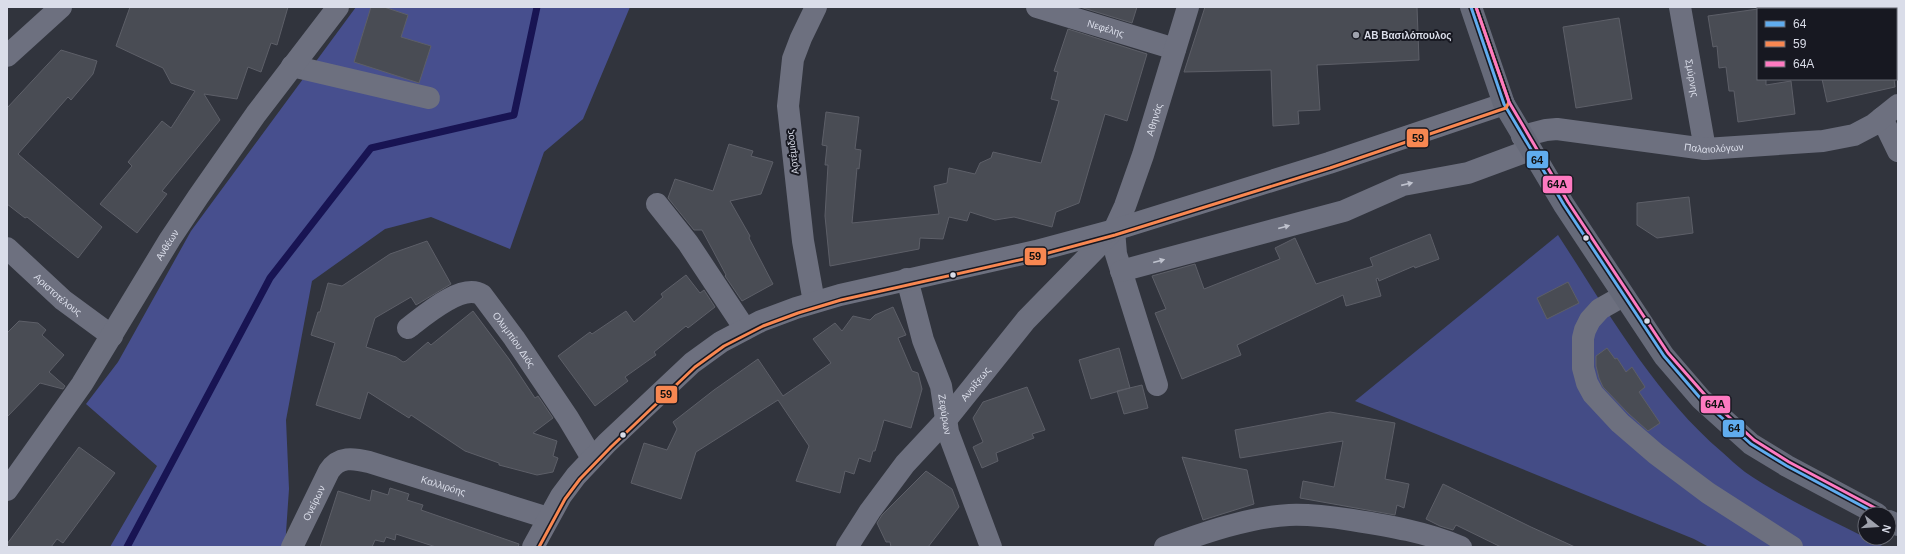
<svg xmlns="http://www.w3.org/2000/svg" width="1905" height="554" viewBox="0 0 1905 554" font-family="Helvetica,sans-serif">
<rect width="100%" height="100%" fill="#31343d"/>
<path fill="#444c86" d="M1558,235C1607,310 1653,393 1722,452C1730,459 1737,466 1745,472C1789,502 1838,523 1884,547H1709L1694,539L1355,401Z"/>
<path fill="#474f8e" d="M356,7H630L583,119L544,152L510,249L431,217L385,229L312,281L286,420L289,489L285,547H110L157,466L86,404L118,362L191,231Z"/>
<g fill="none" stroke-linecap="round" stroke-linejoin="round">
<path stroke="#181453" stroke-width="7" d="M127,547L270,278L371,148L514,115L537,7"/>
</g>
<path fill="#494c54" stroke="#5d5f68" d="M130,7H288L277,45L271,43L261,72L248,67L237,99L204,94L220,120L162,191L167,194L137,233L100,204L132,166L128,162L162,121L171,128L195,91L171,83L163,68L116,46Z
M371,7H384L408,15L401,37L431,46L419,83L354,62Z
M1080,7H1137L1132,23Z
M1205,7H1417L1419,60L1317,65L1320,110L1298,111L1299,124L1273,126L1271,70L1184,72Z
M1758,9V79H1766V85L1791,81L1795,114L1738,122L1734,91H1729L1726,67L1719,68L1717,46L1713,47L1708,16Z
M1619,18L1632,99L1576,108L1563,27Z
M1068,29L1147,54L1127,121L1105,114L1079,203L1056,212L1052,227L1014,217L995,220L970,212L967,221L949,217L943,239L920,238L919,249L830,266L825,216L828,165H825L827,146L822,145L826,112L859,117L855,149L861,150L859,169L857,168L852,223L939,214L934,186L947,183L949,168L975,174L980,163L991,158L993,152L1041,163L1059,101L1051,99L1058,72L1054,71Z
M61,50L97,61L93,74L71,100L68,97L18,154L102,227L78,258L27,217L25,218L7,204V108Z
M1822,79H1894L1895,87L1827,102Z
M729,144L753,151L751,156L773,162L761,194L730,201L750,236L749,238L773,284L742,301L725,276L726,275L702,230H694L668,198L675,179L713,191Z
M1689,197L1693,233L1657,238L1637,225V203Z
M1430,234L1439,259L1415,268L1414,266L1379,281L1378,278L1376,279L1381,296L1346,306L1343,295L1237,345L1241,355L1182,379L1155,313L1166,309L1152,276L1195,264L1204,289L1280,259L1275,248L1295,238L1316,284L1373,266L1370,258Z
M427,241L451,284L416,305L411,297L375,318L366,347L396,357L403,362L406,361L428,342L431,345L473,311L509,359L535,398L538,396L553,418L533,433L557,441L553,456L558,458L553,472L537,475L499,465V463L465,451L411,415L409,418L368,392L360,419L316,405L335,343L311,335L318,312H320L328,283L342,286L390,254Z
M686,275L700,293L704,290L715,307L688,328L686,326L654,352L656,355L625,377L628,381L595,406L558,356L590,332L592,334L626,311L634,322L663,297L661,294Z
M1568,282L1579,303L1547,319L1537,298Z
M893,307L906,335L898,338L912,371L918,373L922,389L911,428L884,420L875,451H873L870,462L859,458L854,474L845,471L840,493L796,481L809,446L778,400L696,452L681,499L631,483L644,443L667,450L677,429L673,422L714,390L758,359L783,396L831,363L813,339L835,323L842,331L853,316L870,320L875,315Z
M19,321L38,323L46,330L42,335L64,355L49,372L65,386L63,389L40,383L7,417V333Z
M1119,348L1130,388L1091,399L1079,360Z
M1607,348L1615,359L1617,358L1626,372L1632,367L1645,387L1639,392L1660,423L1648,431L1629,414L1603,387L1599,378L1596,366V356Z
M1142,385L1148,408L1124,414L1117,391Z
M1027,387L1045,430L1032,434L1034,438L996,453L998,461L982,468L973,447L983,442L973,418L983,402Z
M1330,412L1395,423L1385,479L1409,484L1404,508L1397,505L1395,515L1300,498L1303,481L1334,487L1343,441L1240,458L1235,430Z
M79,447L115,473L63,543L57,539L51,547H7V544Z
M1182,457L1247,470L1254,504L1203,520Z
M926,471L952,489L959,507L928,547H891L890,542H886L877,523L882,515Z
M1443,484L1531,527L1575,547H1501L1456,525L1453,530L1440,526L1426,519Z
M390,488L409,494L407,500L423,505L421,510L519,544L518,547H436L396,534L395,540L386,537L384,542L375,540L372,547H320L338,491L370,501L372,490L388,495Z"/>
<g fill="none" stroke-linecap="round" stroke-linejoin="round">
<g stroke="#6d707f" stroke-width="22">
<path id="s1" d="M1037,7L1175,49"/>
<path id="s2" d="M1680,7L1705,149"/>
<path d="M7,56L61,7"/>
<path d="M292,66L429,98"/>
<path d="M1882,118L1898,151"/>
<path id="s3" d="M1522,136L1546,130L1557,129L1705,149L1823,141L1854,135L1873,125L1898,105"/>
<path d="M657,204L688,243L745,329"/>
<path d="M1114,230L1116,254L1157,385"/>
<path id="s4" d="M7,248L63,300L112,336"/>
<path d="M1121,271L1344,211L1403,185L1468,173L1530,150"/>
<path id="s5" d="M907,279L923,340L941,386L948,432L991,547"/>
<path d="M1623,296L1600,309L1590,320L1585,330L1583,338V368L1587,383L1593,394L1620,423L1656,454L1708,493L1792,547"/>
<path d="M814,302L803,241L788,106L793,59L801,38L816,7"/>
<path id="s6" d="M408,328C424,316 462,282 482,295L514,338L568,418L592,458"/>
<path id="s7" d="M7,490L82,384L170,239L198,197L256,114L338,7"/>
<path id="s8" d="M292,547L329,471C339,456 353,458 369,462L548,518"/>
<path id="s9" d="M847,547L870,511L905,464L946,420L1026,320L1114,230L1125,206L1143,155L1188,7"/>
<path d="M1165,547C1203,533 1249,517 1289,515C1310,514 1332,517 1352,520C1390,526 1426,532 1461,547"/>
</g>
<path stroke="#6d707f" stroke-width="22" d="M533,547L561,496L576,476L607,443L692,363L721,342L761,321L796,308L840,295L1036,251L1114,230L1329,163L1504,104"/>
<path stroke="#666a79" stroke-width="22" d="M1471,7L1504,104L1564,205L1664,356L1701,399L1751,444L1787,466L1877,514
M1889,521L1898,525"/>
<defs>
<path id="bus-1" d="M1471,7L1504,104L1564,205L1664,356L1701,399L1751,444L1787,466L1877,514"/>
<path id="bus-2" d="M539,547L565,499L580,479L611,447L695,367L724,346L763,326L798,313L841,300L1037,256L1115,235L1330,168L1506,108L1509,102L1476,7"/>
<path id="bus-3" d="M1476,7L1509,102L1568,202L1668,353L1705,395L1754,440L1789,462L1879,510"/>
</defs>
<use href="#bus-1" stroke="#171821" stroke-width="6"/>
<use href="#bus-2" stroke="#171821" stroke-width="6"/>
<use href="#bus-3" stroke="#171821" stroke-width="6"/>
<use href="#bus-1" stroke="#60acee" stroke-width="3"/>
<use href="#bus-2" stroke="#f88751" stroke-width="3"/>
<use href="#bus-3" stroke="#fe7ac1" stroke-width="3"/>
</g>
<defs><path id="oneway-solid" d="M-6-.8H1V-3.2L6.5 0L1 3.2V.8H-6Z"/></defs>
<g fill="#bfc2ce">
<use href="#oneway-solid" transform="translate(1407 184) rotate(-13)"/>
<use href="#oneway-solid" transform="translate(1284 227) rotate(-15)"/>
<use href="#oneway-solid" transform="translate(1159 261) rotate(-15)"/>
</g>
<circle fill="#9fa2ad" stroke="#171821" stroke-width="1.5" cx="1356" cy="35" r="4"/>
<g fill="#dadde9" stroke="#171821" stroke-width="1.5">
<circle cx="1586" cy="238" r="3.5"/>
<circle cx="953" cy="275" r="3.5"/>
<circle cx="1647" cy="321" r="3.5"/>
<circle cx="623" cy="435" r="3.5"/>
</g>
<g text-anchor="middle" stroke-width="4" stroke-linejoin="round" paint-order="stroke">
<g font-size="10" fill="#dadde9" stroke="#171821">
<text dy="4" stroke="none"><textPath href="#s1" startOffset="72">Νεφέλης</textPath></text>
<text dy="4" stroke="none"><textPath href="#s2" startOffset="72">Σμύρνης</textPath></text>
<text dy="4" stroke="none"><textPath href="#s9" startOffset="533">Αθηνάς</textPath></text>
<text dy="4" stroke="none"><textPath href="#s3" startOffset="194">Παλαιολόγων</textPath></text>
<text transform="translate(792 152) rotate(-97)" y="4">Αρτέμιδος</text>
<text dy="4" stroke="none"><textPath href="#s7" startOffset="293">Ανθέων</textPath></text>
<text dy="4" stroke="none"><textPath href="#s4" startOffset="69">Αριστοτέλους</textPath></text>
<text dy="4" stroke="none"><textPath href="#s6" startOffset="140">Ολυμπίου Διός</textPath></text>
<text dy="4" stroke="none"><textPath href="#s9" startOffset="208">Ανοίξεως</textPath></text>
<text dy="4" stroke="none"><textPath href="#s5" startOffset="141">Ζεφύρων</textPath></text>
<text dy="4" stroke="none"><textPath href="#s8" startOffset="207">Καλλιρόης</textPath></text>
<text dy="4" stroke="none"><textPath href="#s8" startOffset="49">Ονείρων</textPath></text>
</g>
<g font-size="10" font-weight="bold" fill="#dadde9" stroke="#171821" text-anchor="start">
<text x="1364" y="39">ΑΒ Βασιλόπουλος</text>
</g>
</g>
<g stroke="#171821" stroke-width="1.5">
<rect x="1406" y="128" width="23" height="20" rx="4" fill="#f88751"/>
<rect x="1526" y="150" width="23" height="19" rx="4" fill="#60acee"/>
<rect x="1542" y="175" width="31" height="19" rx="4" fill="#fe7ac1"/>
<rect x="1024" y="247" width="23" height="19" rx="4" fill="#f88751"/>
<rect x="655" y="385" width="23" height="19" rx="4" fill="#f88751"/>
<rect x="1700" y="395" width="31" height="19" rx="4" fill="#fe7ac1"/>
<rect x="1722" y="419" width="23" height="19" rx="4" fill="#60acee"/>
</g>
<g font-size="11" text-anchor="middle" font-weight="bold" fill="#111">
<text x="1418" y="142">59</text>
<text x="1537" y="164">64</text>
<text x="1557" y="188">64Α</text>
<text x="1035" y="260">59</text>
<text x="666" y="398">59</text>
<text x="1715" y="408">64Α</text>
<text x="1734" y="432">64</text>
</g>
<rect width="1905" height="554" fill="none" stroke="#dadde9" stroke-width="16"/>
<rect x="1757" y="8" width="140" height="72" fill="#171821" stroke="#656771"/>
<rect x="1765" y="21" width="20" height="6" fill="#60acee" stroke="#656771"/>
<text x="1793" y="28" font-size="12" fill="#dadde9">64</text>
<rect x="1765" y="41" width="20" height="6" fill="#f88751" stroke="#656771"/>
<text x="1793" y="48" font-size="12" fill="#dadde9">59</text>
<rect x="1765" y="61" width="20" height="6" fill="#fe7ac1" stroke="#656771"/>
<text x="1793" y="68" font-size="12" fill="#dadde9">64Α</text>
<g transform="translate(1877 526) rotate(107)"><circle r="19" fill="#171821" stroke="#656771"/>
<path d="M0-3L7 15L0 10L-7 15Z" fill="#9fa2ad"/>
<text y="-6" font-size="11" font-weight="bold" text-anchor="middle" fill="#dadde9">N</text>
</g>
</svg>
